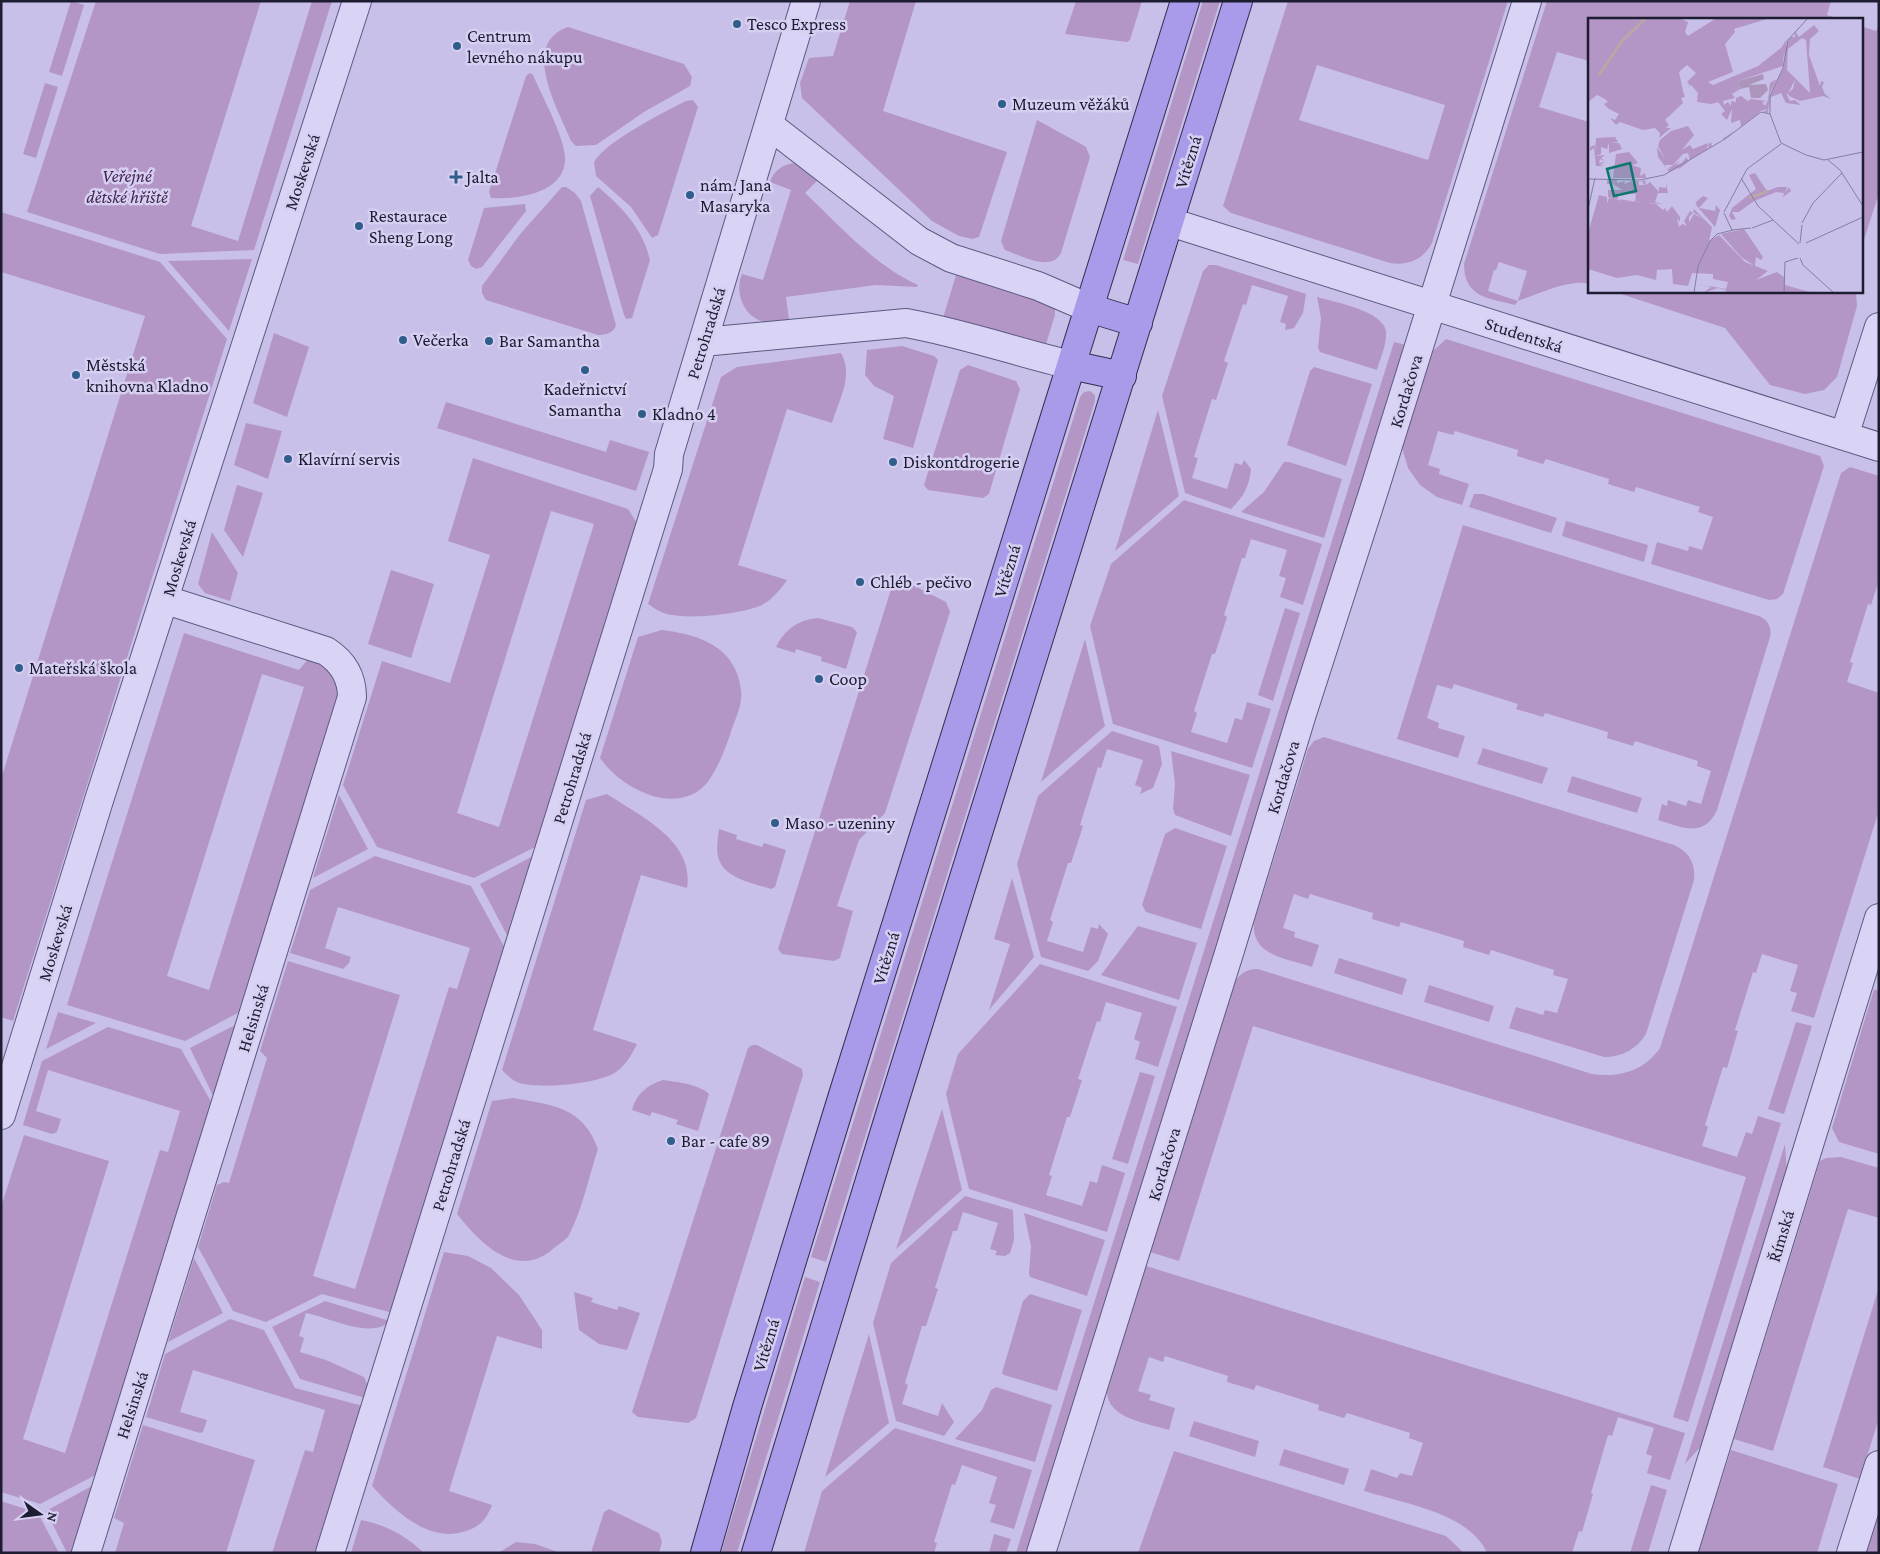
<svg xmlns="http://www.w3.org/2000/svg" width="1880" height="1554" viewBox="0 0 1880 1554" font-family="'Crimson Pro',serif">
<rect width="100%" height="100%" fill="#c8c0e9"/>
<path fill="#b396c6" fill-rule="evenodd" d="M71,1L84,5L62,76L49,72Z
M96,1H261L191,226L238,241L312,1H332L254,250L160,254L27,212Z
M850,1H916L883,111L1007,152L979,237L972,239L959,236L932,221L802,98L800,83L809,58L833,56Z
M1076,1H1142L1130,40L1127,42L1065,34Z
M1203,1H1220L1138,264L1123,260Z
M1288,1H1508L1432,243C1424,259 1408,266 1390,263L1231,213L1223,206ZM1317,65L1445,105L1428,160L1299,120Z
M1547,1H1831L1827,15L1839,19H1589V61L1557,52L1539,107L1589,122V284C1571,278 1536,295 1518,301L1515,305C1489,298 1464,298 1464,264ZM1499,262L1527,271L1518,301L1488,291L1494,270H1496Z
M1879,24V193L1861,249V26L1876,31Z
M568,27L684,64L692,77L690,86L644,112L596,145L576,146L571,141C559,111 519,44 568,27Z
M530,73L533,75C542,96 564,136 565,157C567,193 517,200 491,198L489,192L526,76Z
M45,83L58,87L36,158L23,154Z
M693,100L698,107L658,235L652,238L631,207L596,176L594,162C605,142 664,112 686,101Z
M1037,120L1081,144L1086,147L1090,157L1061,253C1051,273 1020,255 1005,250L1001,241Z
M796,163L821,177L805,193C840,226 874,265 918,285L917,287L876,285L786,297L789,319C781,320 772,323 765,322C744,318 734,292 742,274L763,280L791,190L770,182C774,170 783,164 796,163Z
M562,187H566L575,193L581,201L616,325C614,333 605,335 598,335L486,300L482,293V286L521,233Z
M598,187C622,207 643,229 650,260L632,318L626,319L624,315L590,196Z
M525,204L526,211L482,267L476,269L471,266L468,260L484,208Z
M1,212L160,262L227,339L13,1021L1,1017V779L145,316L1,272Z
M252,259L229,331L168,261Z
M1209,265H1216L1306,294L1303,313L1294,328L1285,330L1286,324L1280,322L1288,296L1252,285L1246,305L1243,304L1224,361L1228,363L1216,400L1212,399L1194,457L1198,458L1192,478L1227,489L1235,463L1242,465L1244,460L1251,469C1249,487 1244,496 1231,509L1185,493L1162,396L1203,271Z
M956,275L1050,304L1055,308V315L1046,344L1043,346L943,318Z
M1612,291H1856L1857,306L1837,377L1824,390L1805,394L1770,385L1725,328Z
M1317,297C1334,302 1385,311 1386,332C1387,344 1380,359 1377,370L1320,352L1318,348L1321,318Z
M274,333L309,347L287,417L253,403Z
M1446,339L1820,456L1824,466L1783,594L1777,599L1769,600L1651,564L1657,542L1688,551L1689,546L1702,550L1713,517L1698,512L1700,507L1636,487L1634,492L1608,484L1609,479L1546,459L1543,464L1517,456L1518,450L1455,431L1453,435L1438,431L1428,465L1440,469L1439,474L1469,484L1462,505L1437,497L1420,485L1408,468L1402,448L1433,351Z
M1394,342L1406,345L1028,1553H1016Z
M902,346L934,356L938,360L913,448L883,439L894,396L874,386L865,375L867,350Z
M841,353C854,375 839,400 832,423L787,409L738,565L787,580C780,590 773,599 762,605C742,614 694,619 672,615C663,614 655,609 648,604L721,377L737,367Z
M968,365L1016,381L1020,389L989,494L983,498L928,490L924,485L960,370Z
M1314,367L1372,384L1346,466L1287,445L1310,371Z
M1090,391L1095,395V401L826,1262L811,1257L1080,397L1084,392Z
M446,402L606,452L610,440L649,452L636,491L437,428Z
M1158,410L1179,496L1115,551Z
M246,423L282,431L268,479L234,465Z
M473,458L628,509L638,525L539,845L474,878L377,847L343,785L382,661L450,683L490,555L448,541ZM551,511L594,524L499,827L457,813Z
M1284,462H1289L1342,479L1324,538L1241,512L1264,492Z
M1850,467L1879,476V580L1871,605L1868,604L1850,662L1853,663L1847,682L1879,693V810L1814,1018L1791,1011L1797,993L1790,991L1798,965L1762,954L1756,973L1753,972L1735,1030L1738,1031L1727,1068L1723,1067L1705,1125L1708,1127L1702,1146L1737,1157L1746,1132L1752,1134L1758,1116L1781,1123L1688,1422L1673,1417L1746,1177L1253,1026L1179,1261L1150,1252L1235,982C1240,973 1247,969 1258,969L1592,1074C1619,1078 1644,1071 1660,1048L1841,473Z
M237,485L263,493L243,557L224,530Z
M1474,494H1483L1557,518L1551,533L1469,507Z
M1184,500L1322,544L1303,605L1280,597L1286,578L1279,576L1287,550L1251,539L1245,558H1242L1224,615L1227,617L1215,654H1212L1194,711L1197,713L1191,732L1227,743L1235,718L1242,720L1247,702L1271,709L1252,768L1113,724L1090,626L1111,564Z
M1566,521L1648,545L1644,562L1562,536Z
M1463,525L1759,616C1768,620 1772,627 1770,637L1717,810C1704,839 1681,827 1658,820L1662,804L1667,806L1668,800L1686,806L1688,800L1701,804L1711,771L1697,766L1698,761L1635,741L1633,746L1607,738L1608,732L1545,713L1543,717L1516,709L1518,704L1454,684L1452,689L1437,685L1427,718L1439,723L1438,728L1465,736L1458,758L1397,739Z
M212,532L238,573L230,601L205,593L198,584Z
M391,570L434,584L411,658L368,644Z
M901,579L946,602L950,612L885,813L859,840L837,906L853,911L840,958L834,961L782,954L778,949L893,583Z
M1285,608L1300,613L1273,701L1258,695Z
M818,618L852,627L857,632L846,669L821,661L822,657L796,649L795,653L776,647C785,629 798,620 818,618Z
M662,630C694,634 727,643 738,676C740,683 742,692 741,699C740,711 733,724 730,735C725,750 714,778 702,788C670,815 619,786 600,758L638,637Z
M184,633L299,670L312,654L321,657L343,686L249,1007L185,1041L67,1005ZM262,674L304,687L209,990L167,976Z
M1085,639L1105,726L1041,782Z
M1112,731L1159,746L1162,764L1153,788L1140,794L1142,788L1135,785L1143,760L1107,749L1101,768L1098,767L1080,825L1083,826L1071,863H1068L1050,920L1053,922L1047,941L1083,952L1091,927L1098,929L1099,924L1108,934L1098,961L1088,971L1041,957L1017,864L1038,796Z
M1324,737L1674,845C1688,851 1696,863 1694,880L1646,1034C1637,1049 1622,1057 1604,1057L1509,1028L1516,1007L1543,1015L1545,1010L1557,1013L1568,979L1553,975L1554,970L1491,950L1489,955L1463,947L1464,941L1401,922L1399,927L1372,919L1373,913L1310,894L1308,899L1294,894L1283,928L1295,932L1294,937L1319,945L1312,967C1288,959 1251,956 1254,923L1308,749L1314,741Z
M1483,748L1548,768L1542,784L1477,764Z
M1171,751L1250,775L1231,836L1175,815L1173,809L1175,784Z
M1572,776L1642,798L1637,813L1567,792Z
M607,794C640,816 695,841 687,888L641,875L593,1030L637,1044C632,1054 626,1065 616,1072C599,1084 536,1090 517,1082C512,1080 506,1074 502,1070L586,800Z
M339,795L368,849L313,878Z
M1175,828L1227,846L1201,929L1146,912L1142,905L1165,834Z
M719,829L737,835L736,839L762,847L764,843L786,850L775,887L771,889C753,883 724,879 718,857C716,849 718,837 719,829Z
M535,855L509,939L480,884Z
M375,856L471,886L506,950L393,1313L322,1294L266,1322L233,1311L198,1247L217,1185L224,1182L229,1183L267,1058L260,1051L288,961L400,995L313,1276L355,1289L449,987L457,989L470,948L338,907L325,948L351,957L349,963L343,969L290,953L310,890Z
M1012,878L1034,957L989,1010L1010,944L994,939Z
M1138,926L1197,943L1179,1000L1101,975Z
M1339,958L1407,979L1402,995L1334,973Z
M1040,964L1177,1007L1158,1067L1135,1059L1140,1042L1134,1039L1142,1013L1106,1002L1100,1022L1097,1021L1078,1079L1082,1080L1070,1117H1067L1049,1175L1052,1176L1046,1195L1082,1206L1090,1181L1097,1183L1102,1165L1125,1173L1107,1232L969,1189L946,1094L958,1054Z
M1429,985L1494,1006L1489,1022L1424,1002Z
M1874,989L1879,991V1154L1839,1142L1832,1128Z
M58,1012L96,1023L46,1049Z
M245,1020L218,1106L190,1048Z
M1796,1022L1812,1026L1784,1114L1768,1109Z
M108,1027L181,1049L217,1112L105,1470L40,1504L1,1492V1207L24,1135L109,1161L23,1439L65,1453L160,1150L168,1152L180,1111L48,1070L36,1111L61,1119L57,1132L52,1134L23,1125L42,1061Z
M752,1045H757L802,1069L803,1075L696,1418L688,1423L638,1417L632,1412L748,1048Z
M1140,1072L1155,1076L1128,1164L1112,1159Z
M663,1080C677,1082 699,1084 709,1094L698,1131L676,1124L678,1120L652,1112L650,1116L632,1110C636,1094 647,1085 663,1080Z
M513,1098C553,1105 583,1107 598,1149C589,1176 583,1207 570,1233C568,1239 559,1244 554,1248C517,1281 481,1244 457,1214L492,1101Z
M942,1109L962,1190L896,1249Z
M1785,1144L1787,1173L1704,1443L1685,1464Z
M1841,1157L1879,1168V1218L1848,1209L1773,1451L1734,1439L1820,1161L1826,1158Z
M965,1196L1013,1210L1014,1240L1010,1253L1005,1256L995,1255L997,1251L990,1249L998,1223L963,1212L957,1231H953L935,1288L938,1289L926,1326H922L905,1383L908,1385L902,1404L938,1416L942,1403L954,1422L944,1436L896,1421L873,1323L891,1263Z
M1024,1213L1105,1240L1087,1296L1030,1277L1029,1273L1031,1246Z
M444,1252L468,1256L491,1268L519,1295L542,1330V1349L497,1336L449,1491L492,1505C486,1520 480,1527 463,1532C427,1542 394,1510 372,1486Z
M194,1258L223,1313L168,1342Z
M1146,1266L1685,1433L1670,1480L1647,1473L1652,1456L1646,1454L1654,1428L1618,1417L1612,1436L1608,1435L1591,1493L1593,1494L1582,1532L1579,1531L1572,1553H1487C1470,1513 1402,1503 1364,1491L1371,1469L1397,1478L1400,1473L1412,1476L1423,1443L1409,1438L1410,1433L1347,1413L1344,1418L1318,1410L1319,1405L1256,1385L1254,1390L1227,1382L1228,1376L1165,1356L1163,1362L1149,1357L1138,1391L1151,1395L1149,1400L1175,1408L1169,1430C1147,1423 1108,1419 1107,1392Z
M805,1277L820,1282L737,1553H721Z
M1879,1287V1418L1860,1479L1823,1467Z
M574,1292L593,1298L591,1302L617,1310L619,1306L640,1313L627,1350L599,1344L579,1330Z
M1030,1294L1082,1310L1057,1391L1004,1375L1002,1373L1023,1301Z
M325,1301L390,1321C372,1340 328,1317 306,1313L299,1336L304,1338L300,1352L326,1360L364,1377L368,1386L365,1398L300,1379L272,1327Z
M230,1319L264,1330L295,1388L363,1406L317,1553H272L305,1450L313,1452L325,1410L193,1370L180,1412L207,1420L203,1432L200,1433L146,1417L165,1354Z
M869,1334L889,1423L825,1477Z
M996,1387L1052,1405L1035,1462L955,1439L982,1410L991,1390Z
M1194,1421L1259,1441L1255,1457L1189,1436Z
M143,1425L255,1460L226,1553H115L124,1523L114,1518Z
M895,1428L1032,1470L1014,1529L990,1522L996,1505L989,1503L997,1477L962,1465L955,1485L952,1484L934,1542L937,1543L934,1553H804L822,1491Z
M1284,1449L1349,1469L1344,1485L1279,1465Z
M1731,1450L1838,1484L1817,1553H1698Z
M1174,1451L1446,1536L1464,1553H1138Z
M101,1481L79,1553H67L46,1511Z
M1651,1485L1667,1490L1648,1553H1630Z
M1879,1489V1553H1859Z
M1,1501L38,1513L59,1553H1Z
M609,1509L659,1533L662,1542L659,1553H591L604,1512Z
M361,1520C386,1525 405,1535 424,1553H351Z
M994,1534L1011,1539L1006,1553H989Z
M516,1542L535,1544L561,1553H498Z"/>
<g fill="none" stroke-linecap="round" stroke-linejoin="round">
<defs>
<path id="minor" d="M769,125L919,241L951,258L1038,286L1089,308
M1170,222L1879,447
M703,342L906,323C962,333 1016,352 1071,365
M1844,436L1879,327
M1,1115L100,797L357,1
M86,1553L352,697C352,677 343,662 326,651L166,600
M330,1553L668,469L669,454L806,1
M1041,1553L1230,950L1301,717L1375,487L1527,1
M1683,1553L1879,918
M1851,1553L1879,1465"/>
<path id="major" d="M1089,308L1138,323
M1071,365L1122,376
M705,1553L747,1407L843,1095L1185,1
M756,1553L892,1108L1238,1"/>
</defs>
<use href="#minor" stroke="#5b5a81" stroke-width="30"/>
<use href="#major" stroke="#2e2f4f" stroke-width="30"/>
<use href="#minor" stroke="#d9d3f5" stroke-width="28"/>
<use href="#major" stroke="#a99aea" stroke-width="28"/>
</g>
<g fill="#2f5e8b" stroke="#d6cff2" stroke-width="2">
<circle cx="737" cy="24" r="5"/>
<circle cx="457" cy="46" r="5"/>
<circle cx="1002" cy="104" r="5"/>
<path d="M453.5 169.5h5v5h5v5h-5v5h-5v-5h-5v-5h5z"/>
<circle cx="690" cy="195" r="5"/>
<circle cx="359" cy="226" r="5"/>
<circle cx="403" cy="340" r="5"/>
<circle cx="489" cy="341" r="5"/>
<circle cx="585" cy="370" r="5"/>
<circle cx="76" cy="375" r="5"/>
<circle cx="642" cy="414" r="5"/>
<circle cx="288" cy="459" r="5"/>
<circle cx="893" cy="462" r="5"/>
<circle cx="860" cy="582" r="5"/>
<circle cx="19" cy="668" r="5"/>
<circle cx="819" cy="679" r="5"/>
<circle cx="775" cy="823" r="5"/>
<circle cx="671" cy="1141" r="5"/>
</g>
<g text-anchor="middle" stroke-width="5" stroke-linejoin="round" paint-order="stroke">
<g font-size="18" fill="#1d1d32" stroke="#d6cff2" text-anchor="start">
<text x="747" y="30">Tesco Express</text>
<text x="467" y="42">Centrum<tspan x="467" dy="21">levného nákupu</tspan></text>
<text x="1012" y="110">Muzeum věžáků</text>
<text x="466" y="183">Jalta</text>
<text x="700" y="191">nám. Jana<tspan x="700" dy="21">Masaryka</tspan></text>
<text x="369" y="222">Restaurace<tspan x="369" dy="21">Sheng Long</tspan></text>
<text x="413" y="346">Večerka</text>
<text x="499" y="347">Bar Samantha</text>
<text x="86" y="371">Městská<tspan x="86" dy="21">knihovna Kladno</tspan></text>
<text x="585" y="395" text-anchor="middle">Kadeřnictví<tspan x="585" dy="21">Samantha</tspan></text>
<text x="652" y="420">Kladno 4</text>
<text x="298" y="465">Klavírní servis</text>
<text x="903" y="468">Diskontdrogerie</text>
<text x="870" y="588">Chléb - pečivo</text>
<text x="29" y="674">Mateřská škola</text>
<text x="829" y="685">Coop</text>
<text x="785" y="829">Maso - uzeniny</text>
<text x="681" y="1147">Bar - cafe 89</text>
</g>
<g font-size="18" fill="#1d1d32" stroke="#d6cff2">
<text transform="translate(1188 162) rotate(-73)" y="6">Vítězná</text>
<text transform="translate(302 172) rotate(-72)" y="6">Moskevská</text>
<text transform="translate(706 333) rotate(-73)" y="6">Petrohradská</text>
<text transform="translate(1524 335) rotate(18)" y="6">Studentská</text>
<text transform="translate(1406 391) rotate(-73)" y="6">Kordačova</text>
<text transform="translate(179 558) rotate(-73)" y="6">Moskevská</text>
<text transform="translate(1007 571) rotate(-73)" y="6">Vítězná</text>
<text transform="translate(1283 777) rotate(-73)" y="6">Kordačova</text>
<text transform="translate(572 778) rotate(-73)" y="6">Petrohradská</text>
<text transform="translate(55 943) rotate(-73)" y="6">Moskevská</text>
<text transform="translate(886 958) rotate(-73)" y="6">Vítězná</text>
<text transform="translate(253 1018) rotate(-73)" y="6">Helsinská</text>
<text transform="translate(1164 1164) rotate(-73)" y="6">Kordačova</text>
<text transform="translate(451 1165) rotate(-73)" y="6">Petrohradská</text>
<text transform="translate(1781 1236) rotate(-73)" y="6">Římská</text>
<text transform="translate(766 1345) rotate(-73)" y="6">Vítězná</text>
<text transform="translate(132 1405) rotate(-72)" y="6">Helsinská</text>
</g>
<g font-size="18" font-style="italic" fill="#43254d" stroke="#d6cff2">
<text x="127" y="182">Veřejné<tspan x="127" dy="21">dětské hřiště</tspan></text>
</g>
</g>
<g transform="translate(1588 18)">
<rect width="275" height="275" fill="#c8c0e9"/>
<path d="M0,0H91L100,4L97,14L100,18L127,1L182,0L146,11L147,14L137,26L145,54L120,64L125,67L170,48L193,30L199,21L198,29L202,19H207V13L211,19L226,7L231,13L222,21L221,37L232,68L233,63L236,64L234,69L237,76L243,81L235,78L212,83L201,78L200,75L205,71L207,62L199,77L202,83L207,82L213,87L198,85L193,75L183,79L181,90L182,78L195,51L197,41L196,33L195,48L150,63L152,71L144,76L147,80L135,83L136,87L140,84L143,88V83L148,84V80L153,78L160,83L163,81L179,83L174,84L177,88L180,82L182,65L189,61L182,75L180,95L175,94L180,91L172,93V94L137,121H134L153,109L152,102L143,105L144,91L139,102L133,96L137,93L130,84L134,83L123,86L109,84L110,75L103,67L100,70L102,67L99,64L108,55L99,47L91,54L95,73L99,70L95,73L97,79L93,80L95,85L77,102L81,107L78,110H83L71,120L72,115L67,110L55,112L32,104L28,107L22,100L27,102L31,96L21,91L16,86L20,84L17,81L9,77L0,84ZM214,20L218,22L222,75L199,52L200,31ZM100,108L106,117L94,132L102,127L105,131L120,125L119,131L121,129L120,127L123,124L124,128L102,142L100,135L95,136L85,147H77L78,150L81,152V150L93,142L88,147L94,145L98,139L101,143L94,148L101,144L89,152L92,149L81,154L70,139L69,129L77,141L70,128L72,122L83,113ZM27,119L30,124L22,125H31L34,131L21,135V125L19,131L13,129V136L7,138L17,137L13,140L17,143L12,141L11,145L17,144L12,147L17,148H8L6,130L2,133V129L7,127V135L8,120ZM41,134L50,145L44,147L53,150L52,158L57,155L58,160H25L28,136ZM167,155L179,173L190,169H199L197,175L201,169L203,173L195,179L196,175L188,174L166,183L151,194H144L148,201L144,202L141,198L144,190L168,171L161,157ZM19,162L24,165V162H29V165L37,163L36,166L44,163L45,166L46,163H51V167H57L53,163L60,162L57,163L58,167L62,164L71,174V169L78,170V165L80,175H70L67,184L75,186L38,183H35L47,184L48,176L30,175V181L34,183L20,179V172H34L25,166L27,163L24,166H19ZM11,177L19,179V185L21,180L68,186L75,192L77,190L79,194L84,188L92,199V204L89,200L91,209L94,206L99,208L96,203L102,193L105,195L101,199V204L106,196L116,201L105,194L106,191L124,209L121,223L131,217L157,244L180,253L168,262L189,254L196,259L197,267L225,275H137L138,272L130,270L115,275L123,269L111,267L127,269L138,271L140,264L125,261V256L104,255L100,268L85,266L84,251L69,252L68,262L49,257L29,260L0,251V215ZM115,178L120,180L111,190L127,193L128,187L132,192L127,209L108,187L109,186L107,185ZM156,211L175,239L173,242L168,239L167,248L153,239L133,216Z" fill="#b396c6" fill-rule="evenodd"/>
<path d="M175,56L176,61L161,67L178,66L180,72L172,80H163L161,69L152,71L150,63Z" fill="#ac94bb"/>
<path fill="none" stroke="#bca8a3" stroke-width="2.5" d="M11,57L34,23L58,0M161,180L180,173"/>
<path fill="none" stroke="#847fa0" stroke-width="1" d="M220,0L200,22L195,50L182,78V96L193,125L218,137L236,142L275,134M240,142L252,152L275,188M153,160L170,188L211,226M0,161L52,162L76,157L137,121L173,94L182,96M0,191L7,160M136,194L159,151L193,126M136,195L144,212M214,205L225,185L254,155M164,210L185,202M144,212L163,210M212,225L214,207M218,225L275,199M212,240L215,247L246,275M106,275L110,248L122,223L129,216L145,212M196,275L197,244L210,240"/>
<path fill="#0f766e" fill-opacity="0.15" stroke="#0f766e" stroke-width="2.5" d="M42,145L48,173L26,178L19,151Z"/>
<rect width="275" height="275" fill="none" stroke="#1d1d32" stroke-width="2.5"/>
</g>
<rect width="1880" height="1554" fill="none" stroke="#1d1d32" stroke-width="5"/>
<g transform="translate(40 1514) rotate(104)" stroke="#d6cff2" stroke-width="4" paint-order="stroke">
<path d="M0-4L9 19L0 12L-9 19Z" fill="#1d1d32"/>
<text y="-8" font-size="14" font-weight="bold" text-anchor="middle" fill="#1d1d32">N</text>
</g>
</svg>
